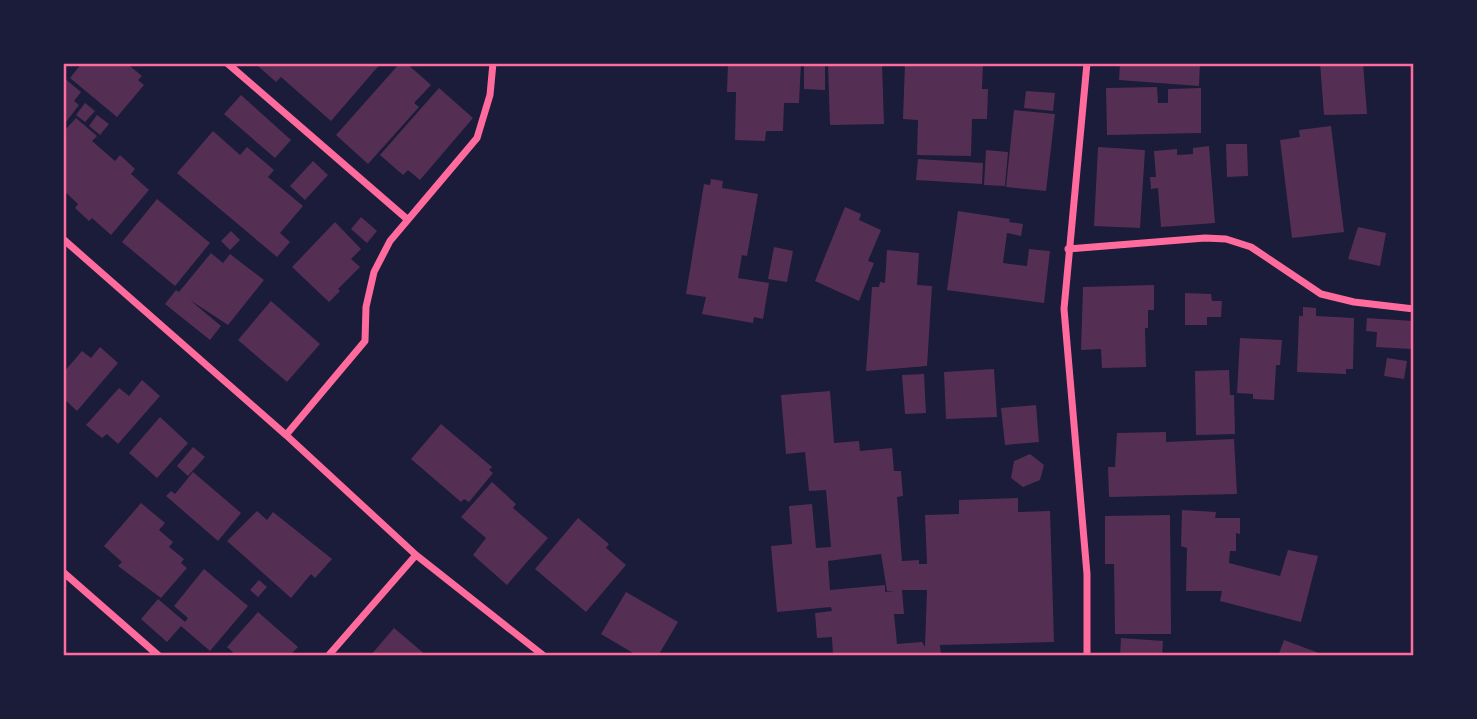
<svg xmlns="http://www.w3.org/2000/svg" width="1477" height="719" viewBox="0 0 1477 719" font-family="Mulish,sans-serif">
<rect width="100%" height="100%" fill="#1b1b3a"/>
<path fill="#542f53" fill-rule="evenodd" d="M82,63H126L142,76L138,80L144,85L117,117L70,78Z
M260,63H381L331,121L281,77L276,82L258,66Z
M400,63H406L431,85L414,103L419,107L368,164L336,135Z
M728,63H801L799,103H784L783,131H766L765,141L735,140L736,92H727Z
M804,63H825V90L804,89Z
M828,63H882L884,124L830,125Z
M905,63H983L982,89H988L987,119H972L971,156L917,155L918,120L903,119Z
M1120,63H1200L1199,86L1119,80Z
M1320,63H1363L1367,114L1324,115Z
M63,77L81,92L74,101L79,105L63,126Z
M1157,87L1158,103H1168V89L1201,88V133L1107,135L1106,88Z
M439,88L473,118L420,180L408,170L403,175L380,155Z
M1026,91L1055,93L1053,111L1024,108Z
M241,95L291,140L275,158L224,114Z
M85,103L95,111L85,122L76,115Z
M1014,110L1055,114L1046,191L1006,187Z
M97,115L109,124L100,135L89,126Z
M76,118L97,136L92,141L115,161L120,155L135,169L131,174L149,190L111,235L92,218L89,221L75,208L78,204L63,190V132Z
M1331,126L1344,232L1292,238L1280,140L1300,137L1299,130Z
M213,131L240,155L247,147L274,170L268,177L303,206L280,233L290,242L277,257L177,173Z
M1226,144H1247L1248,176L1227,177Z
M1209,146L1215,223L1161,227L1158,188L1151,189L1150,177H1156L1154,151L1177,149V155L1193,154V148Z
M1098,147L1145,150L1140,228L1094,226Z
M986,150L1008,152L1005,186L984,185Z
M918,159L983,163L982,184L916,180Z
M313,161L328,175L305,200L290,186Z
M711,179L723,181L722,188L758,194L747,256L742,255L738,278L769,283L763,319L754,317L753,323L702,314L706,297L686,294L704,184L710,185Z
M157,199L210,243L175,286L122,242Z
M845,207L861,214L859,220L881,230L868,261L874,263L859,301L815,281Z
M958,211L1010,219L1009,222L1023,224L1021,236L1007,233L1003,263L1027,266L1029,249L1050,251L1044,303L947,290Z
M361,217L377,231L367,243L351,229Z
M335,222L361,249L351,259L360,267L338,289L340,291L329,302L292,267Z
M1358,227L1386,233L1380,266L1348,259Z
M231,231L240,240L230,250L221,241Z
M774,247L793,251L787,282L768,279Z
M887,250L919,253L917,285L932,286L927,366L866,371L872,287H879L880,282L885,283Z
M211,253L223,263L230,254L264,280L228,325L190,300L221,326L210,340L165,304L176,290L179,292Z
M1154,285V310H1148V328H1145L1146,367L1102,368L1101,349L1081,350L1083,287Z
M1185,293L1211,294L1212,301H1222L1221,317H1207V325H1185Z
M271,301L320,344L287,382L238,340Z
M1303,307L1316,308V316L1354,318L1353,369H1346V374L1297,372L1299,316H1303Z
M1367,318L1413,321L1411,349L1376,347L1377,332L1366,331Z
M1240,338L1282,340L1280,365H1276L1274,400L1253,399V394L1237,393Z
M100,347L118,363L77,411L63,398V373L82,351L91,358Z
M1387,358L1407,361L1404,379L1384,376Z
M994,369L997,417L946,419L944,372Z
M1229,370L1230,395H1234L1235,434L1196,435L1195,371Z
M924,374L926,413L905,414L902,375Z
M142,380L160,396L118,444L107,434L102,438L86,425L119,388L129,396Z
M830,391L834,443L859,441L860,451L892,448L894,471H901L903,496L897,497L902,561L919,560V564H927L925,515L959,514V500L1018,498V512L1050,511L1054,642L940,645L941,656H833L832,637L817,638L815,613L832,611L831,607L777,612L771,546L792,544L789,506L812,504L816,548L831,547L826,490L809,491L805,452L786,454L781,395ZM881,554L887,591H895L885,592V585L830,590L828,561ZM902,590H927L925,647L922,642L897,644L894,614H904Z
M1036,405L1039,442L1005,445L1001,408Z
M160,417L188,443L157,478L129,453Z
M441,424L492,467L489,470L493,473L469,502L464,499L461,502L411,459Z
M1166,432V442L1234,439L1237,494L1109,497L1108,467H1115L1117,433Z
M193,447L205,457L188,476L177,466Z
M1030,454L1044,465L1040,480L1023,487L1011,478L1014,461Z
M193,472L241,513L218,541L166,496L171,491L175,494Z
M492,482L516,504L513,508L548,538L507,585L473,555L486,538L461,517Z
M141,503L165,523L159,530L173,542L169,547L184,559L181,563L187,568L161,598L118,566L122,562L104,546Z
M1182,510L1216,512L1215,518H1240V534L1236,533V551H1230L1229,563L1280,576L1288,550L1318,556L1301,622L1220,601L1222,591H1186L1187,548L1181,546Z
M257,511L267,520L273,512L332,559L315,578L311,574L291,598L227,541Z
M1170,515L1171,634H1115L1114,564H1105V516Z
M578,518L609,544L606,548L626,565L586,612L535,569Z
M204,569L248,606L210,651L181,626L167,642L141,619L158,599L185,622L188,618L174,606Z
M259,580L267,587L258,597L250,590Z
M626,592L678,622L658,656H638L601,634Z
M258,612L298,647L289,656H237L227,647Z
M394,628L427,656H370Z
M1121,638L1163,641L1162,656H1120Z
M1284,640L1327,656H1278Z"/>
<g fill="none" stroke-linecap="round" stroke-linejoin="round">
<path stroke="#ff6b9d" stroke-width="7" d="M227,63L407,219
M63,239L286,435L416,555L544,656
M1068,249L1205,238L1226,239L1251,247L1321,294L1354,302L1414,309
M286,435L365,341L366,307L374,272L390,241L477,138L490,95L493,63
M63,572L159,656
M328,656L416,555
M1087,656V574L1064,309L1087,63"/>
</g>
<rect width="1477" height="719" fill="none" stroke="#1b1b3a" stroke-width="130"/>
<rect x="65" y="65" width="1347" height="589" fill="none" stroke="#ff6b9d" stroke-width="2.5"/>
</svg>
